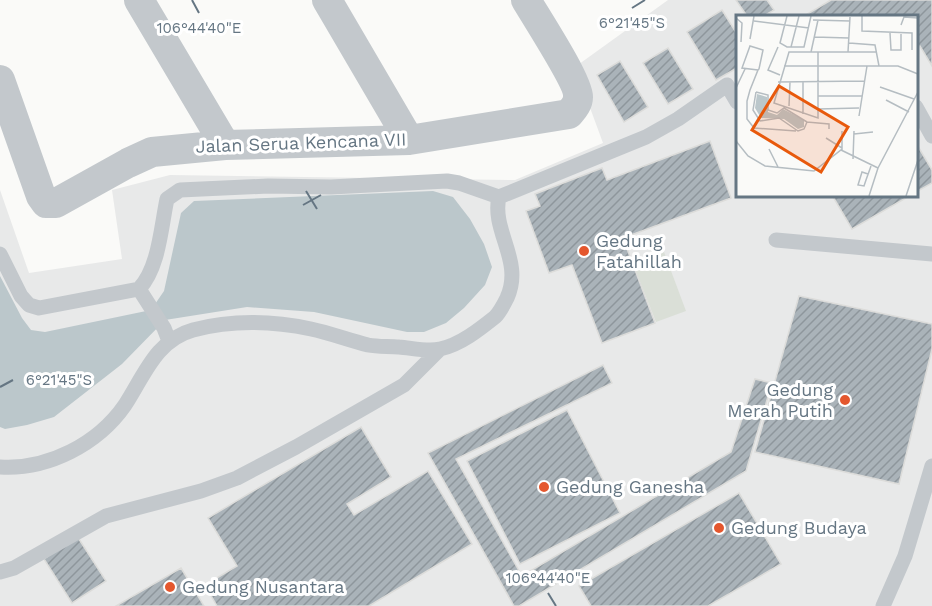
<svg xmlns="http://www.w3.org/2000/svg" width="932" height="606" viewBox="0 0 932 606" font-family="'Work Sans',sans-serif">
<defs>
<pattern id="building-hatch" width="6" height="6" patternUnits="userSpaceOnUse" patternTransform="scale(1.5)"><rect width="6" height="6" fill="#aab3b9"/><path d="M-1 1l2-2M0 6l6-6M5 7l2-2" fill="none" stroke="#8e969c"/></pattern>
</defs>
<rect width="100%" height="100%" fill="#fafaf8"/>
<path fill="#e8e9e9" fill-rule="evenodd" d="M668,0H932V606H0V190L29,273L122,259L112,190L170,175L515,180L603,143L575,67ZM737,16H916V195H737Z"/>
<path fill="#dadfd7" d="M664,252L686,311L656,322L633,264Z"/>
<path fill="#bbc7cb" d="M433,191L453,197L470,219L484,244L492,267L485,285L464,308L446,323L424,332H407L314,312L247,307L165,320L122,364L54,417L27,425L5,429L0,427V276L22,318L31,330L45,332L151,310L164,291L181,213L194,201Z"/>
<path fill="url(#building-hatch)" stroke="#dcdcda" stroke-width="1.5" d="M736,0H767L774,10L764,16H747Z
M831,0H932V66L920,46L916,49V16H804Z
M722,10L737,34V68L716,80L687,32Z
M668,48L693,89L668,104L643,63Z
M620,61L648,107L624,122L597,75Z
M710,141L731,198L623,238L655,323L602,343L572,265L549,273L526,211L540,206L535,194L602,168L607,180Z
M916,143L932,170V183L916,192Z
M832,195H911L852,229Z
M799,296L932,324V349L899,484L755,452Z
M603,365L612,383L456,459L522,576L731,452L755,379L772,383L746,471L519,606H514L428,453Z
M567,410L620,513L520,564L467,461Z
M361,427L391,477L347,504L354,515L428,471L472,544L369,606H217L205,585L237,566L208,518Z
M739,493L781,564L708,606H591L579,586Z
M77,536L106,581L72,603L44,559Z
M181,568L204,606H116Z"/>
<g fill="none" stroke-linecap="round" stroke-linejoin="round">
<path stroke="#c3c8cc" stroke-width="15" d="M916,107L932,136
M776,240L932,254
M0,254L21,296L29,305L39,308L139,289C159,268 161,227 167,199L180,190L268,186L331,187L447,181L459,183L499,197
M139,289L164,328L169,341
M0,467C48,470 98,444 125,405C144,376 156,340 193,330C231,320 273,321 311,329C330,333 348,340 368,345C378,347 389,346 399,347C412,348 428,352 440,349C460,345 480,329 495,317C500,312 504,304 507,298C524,261 491,231 499,197L646,137L678,119L727,85L737,102
M0,572L14,568L106,516L201,491L237,478L296,447L404,385L440,349
M883,606L905,556L932,466"/>
<path stroke="#c3c8cc" stroke-width="30" d="M139,0L225,145
M327,0L409,140
M0,80L41,196L46,203H56L128,163L152,152L225,145L409,140L569,114C573,109 578,104 578,97C579,83 536,17 526,0"/>
</g>
<path fill="none" stroke="#657683" stroke-width="2" d="M192,0L199,13M632,8L645,0M306,191L317,209M303,205L321,195M0,387L13,380M548,593L556,606"/>
<g fill="#e4572e" stroke="#fff" stroke-width="2">
<circle cx="584" cy="251" r="6"/>
<circle cx="845" cy="400" r="6"/>
<circle cx="544" cy="487" r="6"/>
<circle cx="719" cy="528" r="6"/>
<circle cx="170" cy="587" r="6"/>
</g>
<g text-anchor="middle" stroke-width="6" stroke-linejoin="round" paint-order="stroke">
<g font-size="18" fill="#657683" stroke="#fff">
<text transform="translate(301 143) rotate(-2)" y="6">Jalan Serua Kencana VII</text>
</g>
<g font-size="18" fill="#657683" stroke="#fff" text-anchor="start">
<text x="596" y="247">Gedung<tspan x="596" dy="21">Fatahillah</tspan></text>
<text x="833" y="396" text-anchor="end">Gedung<tspan x="833" dy="21">Merah Putih</tspan></text>
<text x="556" y="493">Gedung Ganesha</text>
<text x="731" y="534">Gedung Budaya</text>
<text x="182" y="593">Gedung Nusantara</text>
</g>
</g>
<g transform="translate(736 15)">
<rect width="182" height="182" fill="#fafaf8"/>
<path d="M21,79L31,82L32,97L41,100L47,94L68,105V112L62,114L48,104L25,103L19,93Z" fill="#bbc7cb"/>
<path fill="none" stroke="#b5bdc2" stroke-width="1.5" d="M51,1L44,28L51,32H68L75,1M126,1V16L176,18V35M0,3L6,8L5,27M77,5L114,6M18,6L73,13M165,10L168,2L182,3M154,18L155,35H165V19M78,22L113,23M14,24L18,1M113,28L139,30L143,51M42,32L32,55L44,60M55,32L63,1M75,37L82,5M82,37V103L38,88L53,37H140M112,37L114,2M48,51H162L182,59M22,55L6,53L14,31L27,35L23,54L22,55L14,75L11,86V104L18,113L60,116M42,67L128,66M144,72L178,84M0,73L9,54M20,77L17,95L24,106L43,103L62,116L68,114L71,107L93,109V114M20,77L32,80V95L41,98L48,93L71,107M82,81H126M150,85L173,97M53,91L54,67M82,94L123,93M67,99V66M123,101L131,51M118,119L137,117M90,123L106,133M0,126L12,141L29,151L78,156L105,135L142,153M33,134L42,152M106,135V116M117,144L118,116M132,159L126,157L122,170L128,171L130,165L135,151M133,181L142,153L182,77M170,181L182,145"/>
<path fill="#e8590c" fill-opacity="0.15" stroke="#e8590c" stroke-width="3" d="M43,71L112,112L85,157L16,115Z"/>
<rect width="182" height="182" fill="none" stroke="#657683" stroke-width="3"/>
</g>
<g font-size="15" text-anchor="middle" fill="#657683" stroke="#fff" stroke-width="6" stroke-linejoin="round" paint-order="stroke">
<text x="632" y="28">6°21'45"S</text>
<text x="199" y="33">106°44'40"E</text>
<text x="59" y="385">6°21'45"S</text>
<text x="548" y="583">106°44'40"E</text>
</g>
</svg>
